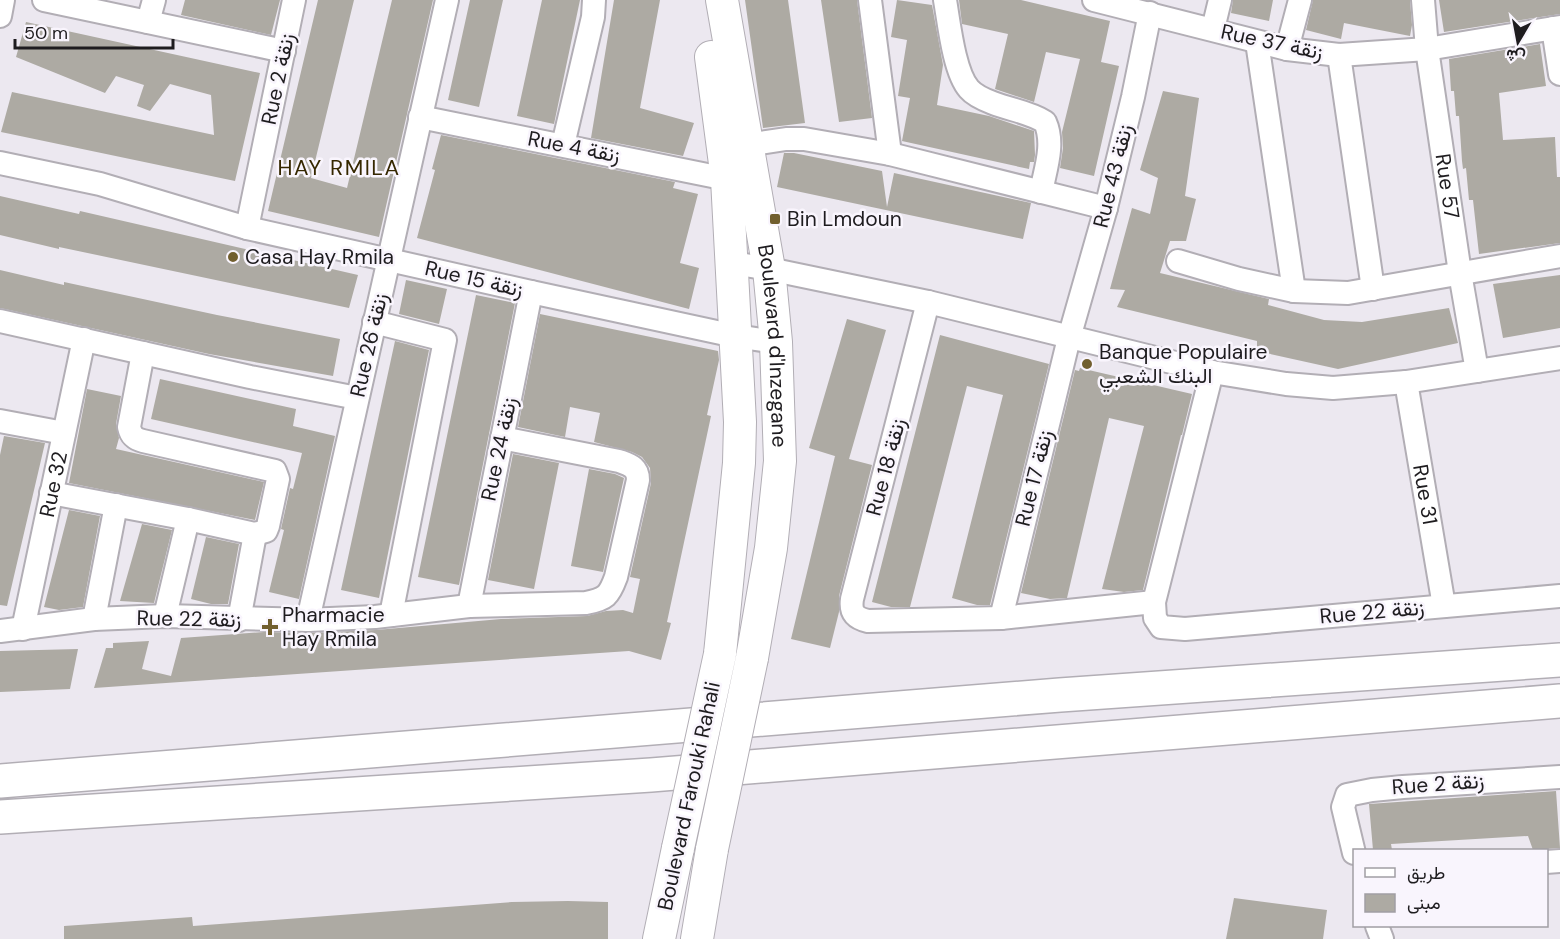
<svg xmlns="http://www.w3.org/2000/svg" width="1560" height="939" viewBox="0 0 1560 939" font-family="'DM Sans',Vazirmatn,sans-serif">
<rect width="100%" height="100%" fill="#ece8f0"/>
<path fill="#adaaa3" d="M185,0H280L271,35L181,15Z
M318,0H354L311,178L347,188L392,0H433L379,237L268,211Z
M470,0H503L479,107L448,100Z
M542,0H580L554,124L517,116Z
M614,0H660L640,108L694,123L683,156L591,138Z
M745,0H788L805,123L763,128Z
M821,0H857L872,118L839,122Z
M897,0L932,5L943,65L937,105L989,116L1034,131L1035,155L1034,162H1030L1029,169L902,141L910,98L898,96L907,40L891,37Z
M959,0H1021L1110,21L1101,62L1119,66L1094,176L1060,168L1063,148L1062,132L1080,59L1046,52L1034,102L995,89L1008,34L962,24Z
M1233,0H1273L1269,21L1231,13Z
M1313,0H1410L1412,25L1410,36L1344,23L1341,39L1306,30Z
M1439,0H1560V14L1444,32Z
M26,22L260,73L235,181L1,132L12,92L214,135L211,95L170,84L150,111L137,106L144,85L116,76L105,93L16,57Z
M1540,44L1546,86L1499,93L1503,140L1555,137L1557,177H1560V243L1479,254L1473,200H1469L1466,168L1463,169L1462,161L1459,116H1456L1454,91H1451L1449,59Z
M1163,91L1199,98L1185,196L1196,199L1186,241H1170L1160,273L1269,299L1268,305L1324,320L1362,322L1449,308L1458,343L1338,369L1257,351V341L1117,307L1125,290L1110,289L1132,208L1150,214L1158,178L1140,170Z
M441,135L675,182L673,188L698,194L680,263L699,268L689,309L417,238L435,170L432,169Z
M784,153H794L882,171L887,207L894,173L1031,203L1023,239L777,187Z
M0,196L79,214L80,211L358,275L349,308L59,247V249L0,235Z
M0,270L64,285V282L217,315L340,339L333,376L209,354L0,308Z
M1560,275V328L1503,338L1493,284Z
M406,280L447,289L439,324L399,314Z
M476,295L515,303L459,585L418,577Z
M540,314L718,351L719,360L707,415L711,416L667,622L671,623L661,660L629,651L94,688L106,648H113V643L149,641L142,669L171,676L181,638L264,632L309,633L376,630L501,619L587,616L606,611L623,610L633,613L640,579L630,577L651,483L650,468L642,457L632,452L594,442L600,413L570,407L565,437L518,427Z
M847,319L886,330L849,459L872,465L839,596V612L830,648L791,639L835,456L838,457L809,448Z
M940,335L1049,364L990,605H977L952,598L1003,395L967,386L910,607H891L872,602Z
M395,341L429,350L379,598L341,590Z
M1080,368L1192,394L1182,435H1181L1143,590L1124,592L1102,589L1144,426L1109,418L1067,598L1050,599L1021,593L1075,370L1079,371Z
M160,379L296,409L293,426L335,436L299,599L269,592L284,530L281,529L290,488L293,489L302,453L151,419Z
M87,389L121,396L116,424L119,438L116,449L264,482L255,520L69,483Z
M4,436L45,443L7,606L0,605V455Z
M513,454L559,463L534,589L488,580Z
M589,469L615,474L624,478L603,572L571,566Z
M69,510L100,516L83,607L59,610L44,607Z
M142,524L172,530L154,603L120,601Z
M206,537L239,544L228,604H211L191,599Z
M78,649L70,689L0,692V651Z
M1556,791L1560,848L1533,850L1528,836L1391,844L1392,850H1373L1369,804Z
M1234,898L1327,910L1323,939H1226Z
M568,901L608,902V939H64V926L192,917L193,926L512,902Z"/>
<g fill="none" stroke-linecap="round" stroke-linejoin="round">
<defs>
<g id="street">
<path d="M44,0L284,51"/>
<path d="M870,0L890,154"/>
<path d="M945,0C949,23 954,72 969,89C975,96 985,100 993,103C1011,110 1029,112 1045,122C1055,144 1045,170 1041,192"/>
<path d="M1094,0L1287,49L1339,55L1427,49L1560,27"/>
<path id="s1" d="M1423,0L1427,49L1460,273L1477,371"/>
<path d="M0,16L3,0"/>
<path d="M148,22L154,0"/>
<path d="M1553,28L1560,74"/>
<path d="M1213,29L1220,0"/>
<path d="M1257,42L1294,291"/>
<path d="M1287,49L1300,0"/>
<path d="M1339,55L1373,289"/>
<path d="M420,117L727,179"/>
<path d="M563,145L593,17L594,0"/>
<path d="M747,145L786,139H804L890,154L1106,208"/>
<path d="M0,163L100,184L247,228L531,292L735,336L776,342"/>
<path d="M247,228L294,0"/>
<path d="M1178,261L1239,279L1294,291L1348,293L1560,256"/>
<path d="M733,263L769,269L928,302L1212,372L1286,384L1333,388L1406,382L1560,358"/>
<path d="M928,302L852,599C850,613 855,618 868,621L1001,618L1154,602"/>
<path d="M0,321L250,377L357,398"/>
<path d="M374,322L445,340L391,615"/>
<path d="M143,353L129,427C131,436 135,439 143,441L275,471L278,479L268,526L266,531L255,534"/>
<path d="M1212,372L1154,602L1155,618L1161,627L1185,629L1560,596"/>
<path id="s2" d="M1406,382L1444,606"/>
<path d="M0,421L64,433"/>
<path d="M51,493L188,519L255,534L239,620"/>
<path d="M469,606L531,292"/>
<path d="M165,616L188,519"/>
<path d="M1001,618L1069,338L1106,208L1133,97L1150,13"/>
<path d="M94,619L116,505"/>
<path d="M308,620L447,0"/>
<path id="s3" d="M23,629L84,339"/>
<path d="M0,631L94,619L165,616L308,620L375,617L469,606L586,603C606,599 609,596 616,577L638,480C638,467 630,465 619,461L502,438"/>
<path d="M1354,853L1343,807L1347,795L1372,790L1403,787L1560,777"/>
<path d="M1546,862L1560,861"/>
<path d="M1377,926L1382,939"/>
</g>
<g id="secondary">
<path id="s4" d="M722,0L769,269L776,342L780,461L771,548L752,658"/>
<path d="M711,57L727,179L740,422L739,463L720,654"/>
<path d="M659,939L678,848"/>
<path d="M697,939L712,849"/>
</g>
<path id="highway" d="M0,781L1060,695L1560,660
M0,817L651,775L1560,701"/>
</defs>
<use href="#street" stroke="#b2aeb5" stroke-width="26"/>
<use href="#secondary" stroke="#b2aeb5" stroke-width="34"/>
<use href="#highway" stroke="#b2aeb5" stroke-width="36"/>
<use href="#street" stroke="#fff" stroke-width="22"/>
<use href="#secondary" stroke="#fff" stroke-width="32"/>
<use href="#highway" stroke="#fff" stroke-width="33"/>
<defs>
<path id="secondary-bridge" d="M678,848L720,654
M712,849L752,658"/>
</defs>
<use href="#secondary-bridge" stroke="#b2aeb5" stroke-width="34" stroke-linecap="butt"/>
<use href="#secondary-bridge" stroke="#fff" stroke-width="32"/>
</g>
<g fill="#715f2e" stroke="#f9f5fd" stroke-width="2">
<rect x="769" y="213" width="12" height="12" rx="3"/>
<circle cx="233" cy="257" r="6"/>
<circle cx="1087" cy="364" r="6"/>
<path d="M267 618h6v6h6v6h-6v6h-6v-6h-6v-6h6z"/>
</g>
<g text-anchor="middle" stroke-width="5" stroke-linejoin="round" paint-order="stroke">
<g font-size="21" fill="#1e1c1f" stroke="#f9f5fd">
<text transform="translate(1272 42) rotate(12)" y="7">Rue 37 زنقة</text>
<text transform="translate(278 79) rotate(-78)" y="7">Rue 2 زنقة</text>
<text transform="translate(574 147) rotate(11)" y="7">Rue 4 زنقة</text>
<text transform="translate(1113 176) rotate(-76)" y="7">Rue 43 زنقة</text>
<text dy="7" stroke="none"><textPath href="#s1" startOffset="188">Rue 57</textPath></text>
<text transform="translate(474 279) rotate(13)" y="7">Rue 15 زنقة</text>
<text transform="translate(369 345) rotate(-77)" y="7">Rue 26 زنقة</text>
<text dy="7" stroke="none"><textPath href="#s4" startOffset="350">Boulevard d'Inzegane</textPath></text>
<text transform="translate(499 449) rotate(-78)" y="7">Rue 24 زنقة</text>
<text transform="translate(886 467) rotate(-75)" y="7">Rue 18 زنقة</text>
<text transform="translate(1034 478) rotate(-76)" y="7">Rue 17 زنقة</text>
<text dy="7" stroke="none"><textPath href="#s3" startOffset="148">Rue 32</textPath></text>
<text dy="7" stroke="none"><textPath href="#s2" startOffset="114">Rue 31</textPath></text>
<text transform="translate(1372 612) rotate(-5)" y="7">Rue 22 زنقة</text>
<text transform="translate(189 619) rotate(1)" y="7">Rue 22 زنقة</text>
<text transform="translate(1438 784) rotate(-4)" y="7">Rue 2 زنقة</text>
<text transform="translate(689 796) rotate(-78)" y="7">Boulevard Farouki Rahali</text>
</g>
<g font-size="21" fill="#1e1c1f" stroke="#f9f5fd" text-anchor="start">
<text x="787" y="226">Bin Lmdoun</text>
<text x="245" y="264">Casa Hay Rmila</text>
<text x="1099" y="359">Banque Populaire<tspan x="1099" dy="24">البنك الشعبي</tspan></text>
<text x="282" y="622">Pharmacie<tspan x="282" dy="24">Hay Rmila</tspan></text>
</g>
<g font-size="22" letter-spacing="1.5" fill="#352700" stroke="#f9f5fd">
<text x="339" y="175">HAY RMILA</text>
</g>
</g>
<rect x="1353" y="849" width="195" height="78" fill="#f9f5fd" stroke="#a19ea4" stroke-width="1.5"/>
<rect x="1365" y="868" width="30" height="9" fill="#ffffff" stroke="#a19ea4" stroke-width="1.5"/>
<text x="1407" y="879" font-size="18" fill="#1e1c1f">طريق</text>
<rect x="1365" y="894" width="30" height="18" fill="#adaaa3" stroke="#a19ea4" stroke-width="1.5"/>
<text x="1407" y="909" font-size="18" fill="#1e1c1f">مبنى</text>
<g transform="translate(1518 42) rotate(190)" stroke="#f9f5fd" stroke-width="4.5" paint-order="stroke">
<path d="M0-4.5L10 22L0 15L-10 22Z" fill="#1e1c1f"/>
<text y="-9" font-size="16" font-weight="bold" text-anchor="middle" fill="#1e1c1f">ش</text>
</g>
<path d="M15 39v9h158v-9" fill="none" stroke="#1e1c1f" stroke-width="3"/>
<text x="24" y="39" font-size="18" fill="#1e1c1f" stroke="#f9f5fd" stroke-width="4.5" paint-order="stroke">50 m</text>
</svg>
